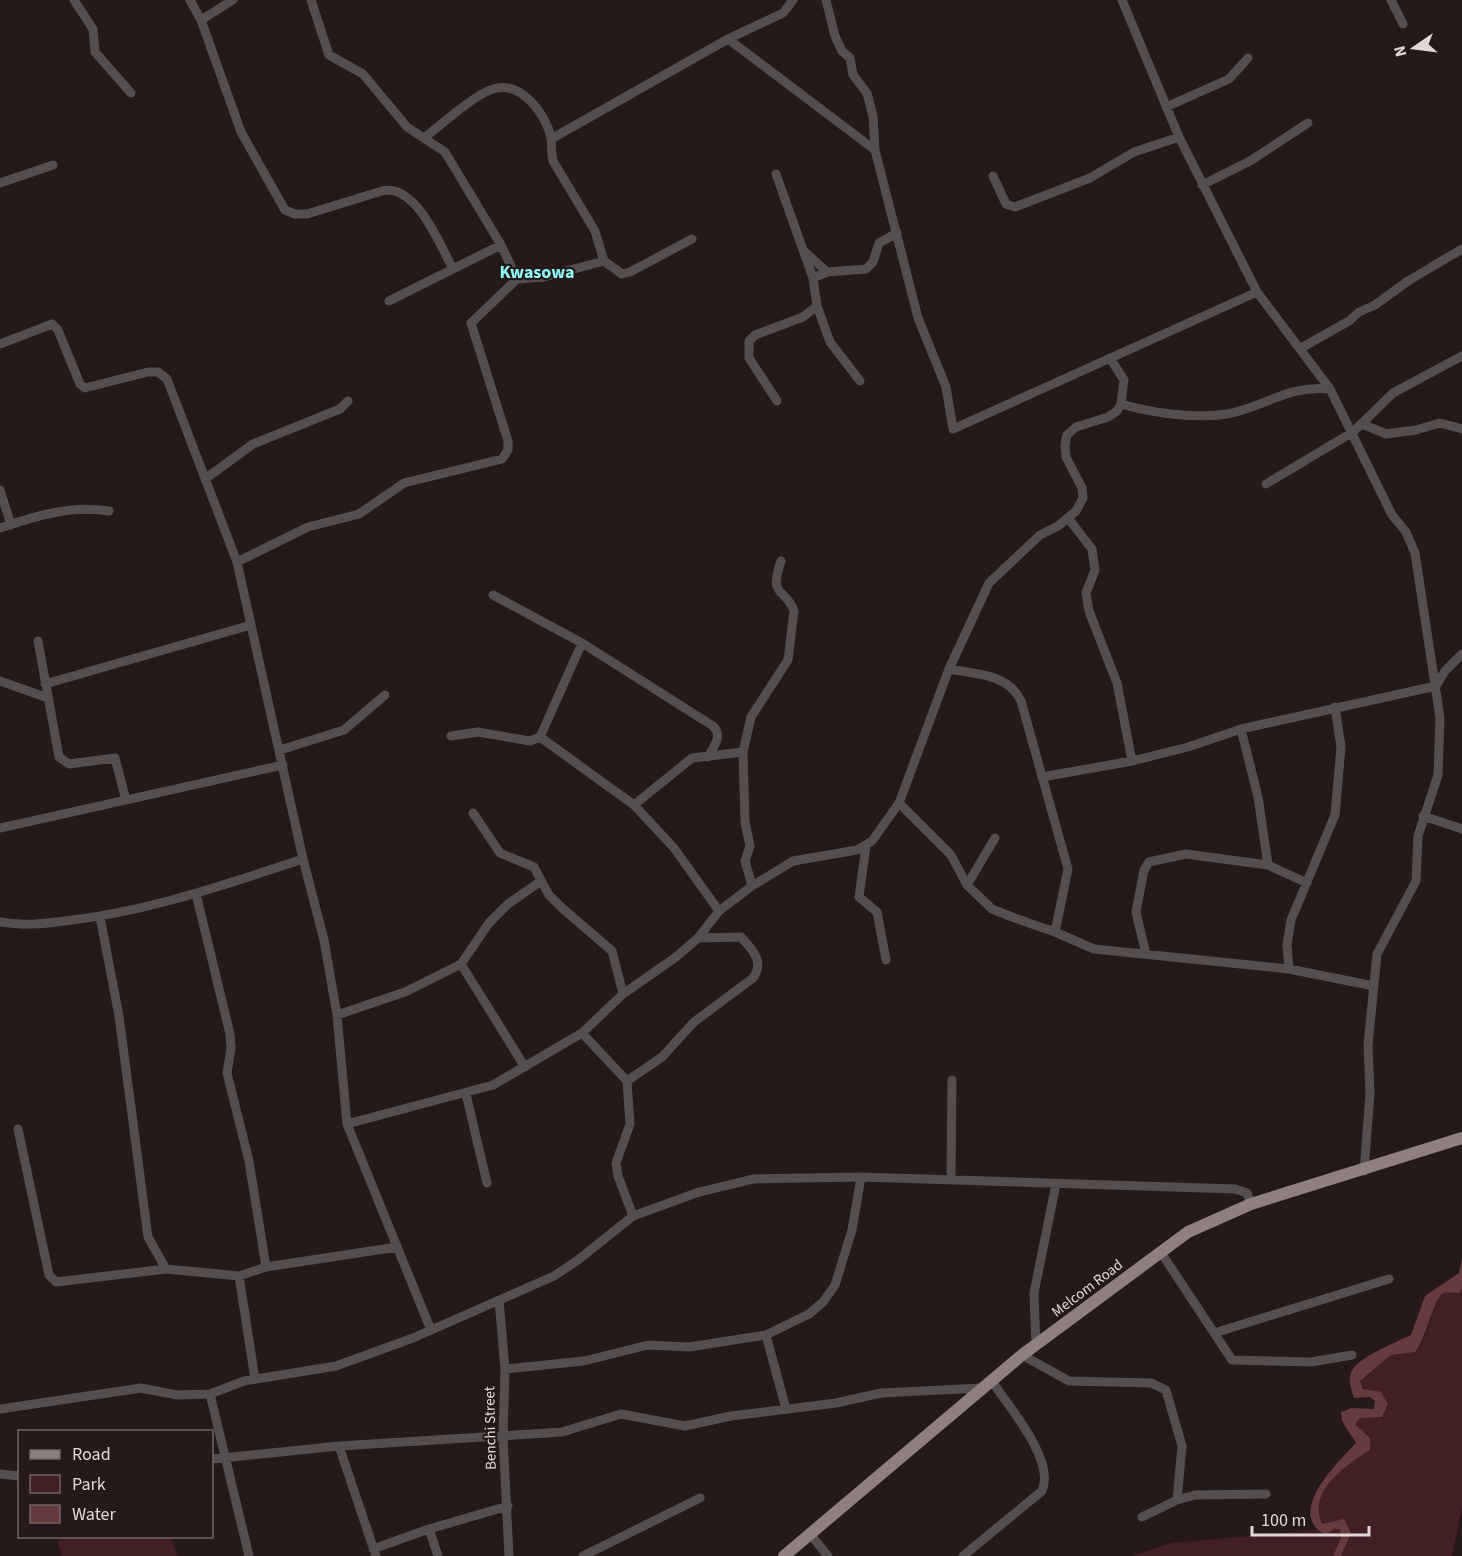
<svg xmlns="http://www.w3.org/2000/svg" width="1462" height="1556" viewBox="0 0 1462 1556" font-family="'Source Sans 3',sans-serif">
<rect width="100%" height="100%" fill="#251919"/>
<path fill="#421f22" d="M1462,1289V1508L1452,1556H1341L1351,1533L1343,1520L1322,1524C1307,1491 1346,1465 1370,1450V1438L1356,1425L1357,1421L1361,1418L1381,1417L1388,1404L1363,1388L1360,1381L1391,1355L1415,1352C1429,1336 1429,1318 1436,1299L1444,1293H1459Z
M1334,1528L1340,1529L1341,1538L1333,1556H1132L1172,1543L1315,1530L1325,1535Z
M70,1536L171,1537L177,1556H62L57,1541Z"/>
<path fill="#673b3e" d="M1462,1258V1289L1459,1293C1455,1293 1448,1292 1444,1293C1433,1296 1427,1339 1415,1352L1391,1355L1360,1381L1363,1389L1381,1392L1388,1404L1382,1417L1361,1418L1357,1421L1356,1425L1370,1438V1450C1346,1465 1307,1491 1322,1524L1344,1519L1351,1533L1341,1556H1333L1341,1538L1340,1529H1334L1325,1535C1285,1512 1338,1462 1356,1443L1342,1421L1341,1412L1352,1408L1374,1409L1375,1401L1370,1397L1354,1398C1351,1389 1347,1379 1353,1369C1360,1357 1398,1341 1411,1335L1425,1296L1459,1273Z"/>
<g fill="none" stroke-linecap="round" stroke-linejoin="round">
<path stroke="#554e4f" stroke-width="9" d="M74,0L93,29L95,52L131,93
M190,0L201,20L241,132L285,210L295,214H307L382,191C416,183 440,245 453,269
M311,0L329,55L363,74L407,127L445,152L501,245L517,279
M826,0L835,36L842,51L850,58L853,75L867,93L873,116L875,150L918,318L946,387L953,429L1257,292
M1122,0L1179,137L1257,292L1330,389L1392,515L1406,532L1415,553L1440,718L1438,775L1418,836L1416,881L1377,954L1368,1045L1370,1093L1364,1171
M1391,0L1403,24
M201,20L233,0
M728,39L875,150
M1166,107L1229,79L1248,58
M424,138C440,126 475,94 493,89C521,80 546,114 551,138C552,146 551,153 553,161L595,231L604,261L622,274L630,272L692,239
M551,139L728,39L783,13L793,0
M776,174L813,278L817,306L830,342L860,381
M993,176L1006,204L1015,207L1090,178L1134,152L1179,137
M0,183L53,165
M1202,185L1250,161L1308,123
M804,251L827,272
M813,278L827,272L866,269L873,262L879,243L897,233
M389,301L501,245
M0,344L52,324L58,330L80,384L85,388L148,372H158L167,379L237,562L303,859L324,940L337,1015L347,1124L431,1330
M1301,348L1349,321L1359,312L1375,305L1408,281L1462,249
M777,401L749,358V341L755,335L803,317L817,306
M1121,404C1152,413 1195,419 1227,414C1266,407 1286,385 1330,389
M1362,424L1386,434L1416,430L1440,423L1462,429
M205,479L253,444L340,409L348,401
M1266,484L1353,432L1393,393L1462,356
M0,490L11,525
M1068,518L1092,549L1095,570L1086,593L1089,611L1117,683L1132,761
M0,528C35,516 72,505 109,511
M237,562L308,527L359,514L404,483L502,459L508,450V441L471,323L517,279L544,277L604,261
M493,595L582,643L713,726C723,736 714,746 708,757
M38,641L59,757L69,764L115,758L126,800
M582,643L540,737L634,805L674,848L719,911
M949,669C975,674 1009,674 1021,701L1068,869L1055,932
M0,681L48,698
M45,684L251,625
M1241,729L1258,797L1268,865
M451,736L478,732L530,741L540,737
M280,750L344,730L385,695
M1042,777L1132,761L1188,747L1241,729L1436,686L1445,671L1462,654
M899,803L951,855L967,885L992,909L1012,917L1055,932L1094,949L1289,969L1374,986
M634,805L692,758L743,752
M473,813L500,853L534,867L549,895L561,907L612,951L623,994
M1423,816L1462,829
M0,828L283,765
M866,846L859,897L877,912L886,960
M967,885L995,838
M752,886L745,861L750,846L745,822L743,752L751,717L788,660L794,611C785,586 768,599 781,561
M196,894L230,1034L231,1048L227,1073L249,1161L266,1267
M100,917L119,1016L148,1237L166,1269
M0,922C22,926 42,924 64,921C146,912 224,885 303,859
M1146,954L1136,912L1144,870L1149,862L1186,854L1268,865L1307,883
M461,964L525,1067
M1289,969L1287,945L1291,920L1335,815L1341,747L1335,707
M337,1015L405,992L461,964L489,923L508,904L541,881
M582,1033L627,1081L630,1124L616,1163L618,1176L633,1216
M627,1081L662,1057L694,1022L753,978C765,962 752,949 741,937L698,938
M466,1094L487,1183
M347,1124L493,1085L582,1033L623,994L676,957L698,938L719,911L752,886L793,861L857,850L872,841L899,803L949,669L989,583L1040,535L1058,526L1076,511L1083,498L1082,488L1066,457L1065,445L1067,435L1076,427L1108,417L1117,411L1121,404L1124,380L1110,358
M18,1129L49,1275L56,1282L166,1269L239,1276L266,1267L397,1247
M951,1179L952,1080
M1160,1251L1232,1360L1311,1362L1352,1355
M239,1276L255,1379
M499,1300L505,1369L503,1437L509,1556
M1214,1333L1389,1279
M766,1335L786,1409
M1036,1346L1034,1293L1056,1184
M1022,1355L1069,1381L1151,1383L1166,1390L1182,1446L1177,1500
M505,1369L584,1361L648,1345L689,1347L766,1335L809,1314L823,1302L835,1285L852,1230L861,1177
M210,1394L249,1556
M0,1409L141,1388L177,1395L210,1394L244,1381L336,1366L413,1338L554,1276L578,1260L633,1216L699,1192L753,1179L861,1177L1235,1189L1247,1193L1251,1204
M339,1446L376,1556
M212,1459L339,1446L562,1432L621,1414L685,1426L731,1416L836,1403L881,1393L982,1388
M0,1474L20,1476
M1142,1517L1177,1500L1195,1495L1266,1494
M429,1529L438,1556
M810,1534L828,1556
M373,1549L429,1529L508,1506
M583,1556L700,1498
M963,1556L1042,1491C1056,1460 1008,1406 991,1380"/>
<path stroke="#8e8081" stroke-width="12" d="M784,1556L1022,1355L1188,1232L1251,1204L1462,1138"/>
</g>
<g text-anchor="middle" stroke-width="4.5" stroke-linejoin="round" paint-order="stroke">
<g font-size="15" fill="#e0d7d7" stroke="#251919">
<text transform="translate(1087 1288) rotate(-37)" y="5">Melcom Road</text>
<text transform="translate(490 1428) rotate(-91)" y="5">Benchi Street</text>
</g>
<g font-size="18" font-weight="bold" fill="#8efaf9" stroke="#251919">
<text x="537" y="278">Kwasowa</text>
</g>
</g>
<rect x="18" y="1430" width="195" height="108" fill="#251919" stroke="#706565" stroke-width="1.5"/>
<rect x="30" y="1450" width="30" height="9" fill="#8e8081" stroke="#706565" stroke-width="1.5"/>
<text x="72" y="1460" font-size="18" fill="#e0d7d7">Road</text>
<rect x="30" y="1475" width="30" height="18" fill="#421f22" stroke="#706565" stroke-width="1.5"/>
<text x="72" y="1490" font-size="18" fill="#e0d7d7">Park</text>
<rect x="30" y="1505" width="30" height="18" fill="#673b3e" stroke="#706565" stroke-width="1.5"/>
<text x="72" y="1520" font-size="18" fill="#e0d7d7">Water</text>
<g transform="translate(1414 48) rotate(256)" stroke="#251919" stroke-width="4.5" paint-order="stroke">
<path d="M0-4.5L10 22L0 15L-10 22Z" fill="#e0d7d7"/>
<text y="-9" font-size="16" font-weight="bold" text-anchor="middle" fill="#e0d7d7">N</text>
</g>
<path d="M1252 1526v9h117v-9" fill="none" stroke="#e0d7d7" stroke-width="3"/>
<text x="1261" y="1526" font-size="18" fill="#e0d7d7" stroke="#251919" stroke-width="4.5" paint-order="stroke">100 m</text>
</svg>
